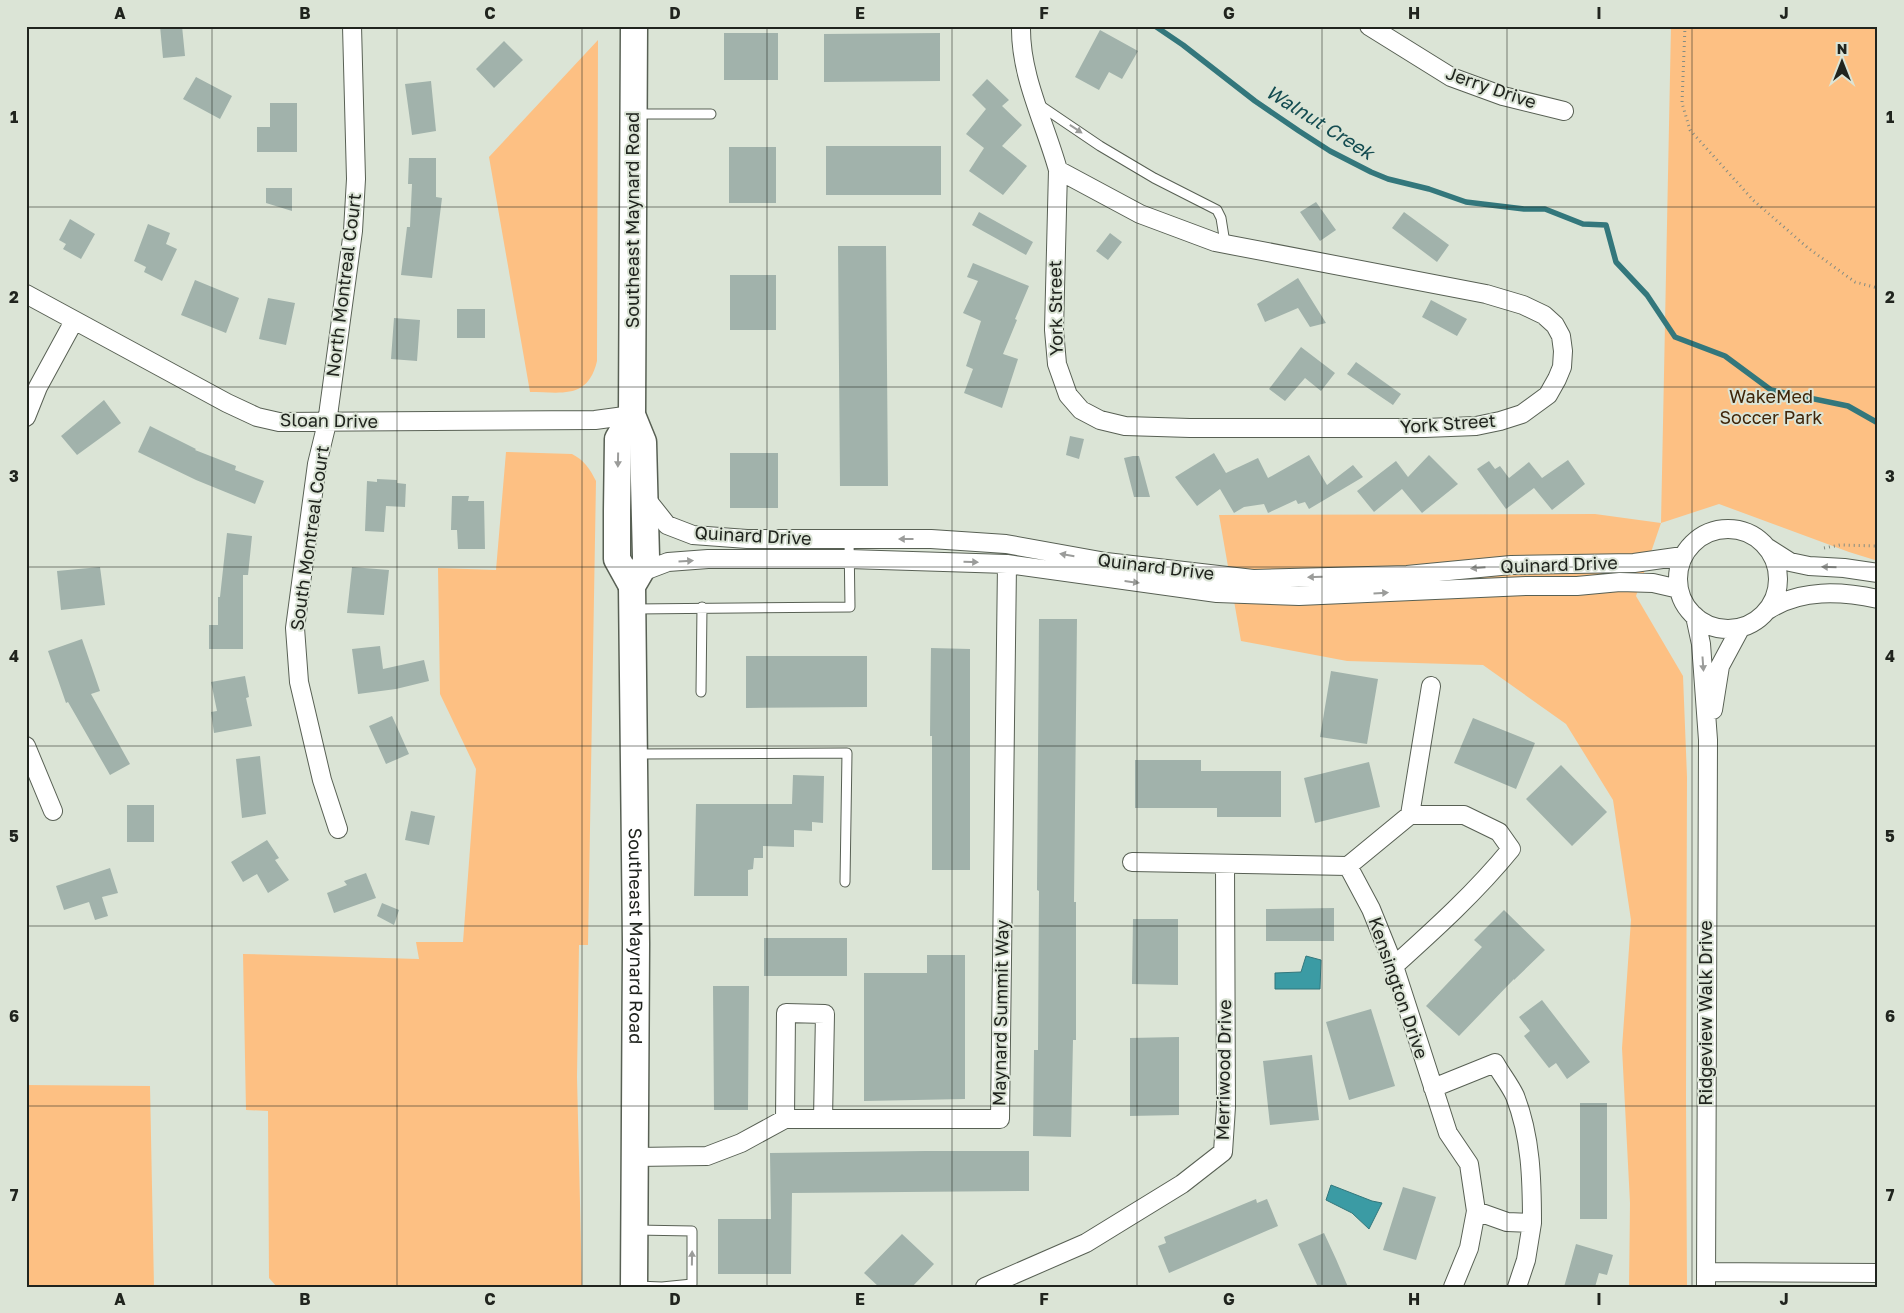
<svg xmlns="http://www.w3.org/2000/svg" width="1904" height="1313" viewBox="0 0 1904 1313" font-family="'Golos Text',sans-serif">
<rect width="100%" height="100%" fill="#dbe4d6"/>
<path fill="#fdc083" d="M1671,26H1878V561L1849,552L1719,504L1661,523L1636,596L1683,676L1687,777L1686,1099L1687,1287H1629L1630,1203L1622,1048L1631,920L1613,800L1566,724L1483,665L1347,661L1241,641L1219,515L1595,514L1661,523Z
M598,40L597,361C588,400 561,392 530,392L489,157Z
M506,452L572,454C584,460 590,469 596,481L588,945H579L577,1077L582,1287H277L269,1278L268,1111L246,1110L243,954L419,959L416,942H463L476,769L440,694L438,568L496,570Z
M26,1085L150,1086L154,1287H26Z"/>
<path fill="#3b9ba4" stroke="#33777c" d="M1306,956L1321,960L1320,989H1275V973L1301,972Z
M1331,1185L1372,1201L1382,1203L1369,1229L1352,1213L1326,1200Z"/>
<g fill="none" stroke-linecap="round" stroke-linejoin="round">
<path stroke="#33777c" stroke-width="5.5" d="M1155,26L1183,45L1255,101L1299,131L1330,151L1371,172L1388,179L1429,189L1466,202L1524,209H1545L1583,224L1606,225L1616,262L1647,295L1675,337L1725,356L1771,390L1848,406L1878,423"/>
</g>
<path fill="#a1b2ab" d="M160,26H182L185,56L163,58Z
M1100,30L1138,51L1122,79L1109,72L1099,90L1075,77Z
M724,33H778V80H724Z
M940,33V81L824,82V34Z
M504,41L523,60L494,88L476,69Z
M196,77L232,96L220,119L183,99Z
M987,79L1009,100L1002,106L1022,125L1002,146L1027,166L1003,195L969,171L984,148L966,134L986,109L972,95Z
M431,81L436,131L412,135L405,84Z
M270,103H297V152H257V127H270Z
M826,146H941V195H826Z
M729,147H776V203H729Z
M409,158H436V197L442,198L432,278L401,275L407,227H410L412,184H408Z
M266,188H292V211L266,203Z
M1316,202L1336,230L1320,241L1300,212Z
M979,212L1033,242L1026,255L972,225Z
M1404,212L1449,245L1437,262L1392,228Z
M70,219L95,234L81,259L63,249L66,244L59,240Z
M148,224L170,233L166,244L177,249L162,281L144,272L146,267L134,261Z
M1110,233L1122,242L1108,260L1096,251Z
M838,246H886L888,486H840Z
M973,263L1029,286L1015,319L1017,320L1003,354L1018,359L1002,408L964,393L973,369L966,366L981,321L963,313L978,281L967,277Z
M730,275H776V330H730Z
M1298,278L1326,323L1310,327L1298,308L1265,322L1257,304Z
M195,280L239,298L226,333L181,315Z
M268,298L295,303L286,345L259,339Z
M1431,300L1467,319L1457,336L1422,317Z
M457,309H485V338H457Z
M394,318L420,320L417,361L391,359Z
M1301,347L1335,373L1321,391L1305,378L1285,401L1269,389Z
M1356,362L1401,394L1393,405L1347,374Z
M104,400L121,423L77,455L61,436Z
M150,426L196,449L195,450L236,466L235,470L264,481L255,504L196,480L138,452Z
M1070,436L1084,439L1079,459L1066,455Z
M730,453H778V508H730Z
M1214,453L1226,473L1258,458L1268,478L1309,455L1327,485L1353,465L1363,477L1309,509L1305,502L1298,504L1296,500L1268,513L1264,504L1244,507L1234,513L1220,489L1197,506L1175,477Z
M1429,455L1458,484L1422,513L1402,489L1374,512L1357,491L1396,461L1408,477Z
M1133,456H1139L1150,497H1134L1124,458Z
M1568,460L1585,484L1552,510L1534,488L1506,509L1477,469L1489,461L1495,469L1500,466L1509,478L1529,462L1542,478Z
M377,479L397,480V483L406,484L405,507L386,506L384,532L365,531L367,481L377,482Z
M452,496H469L468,501H484L485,549H458L457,530H451Z
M227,533L252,536L248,575H243V649H209V625H218V597H220Z
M100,567L105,605L61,610L57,571Z
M352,567L389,570L384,615L347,613Z
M1039,619H1077L1074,902H1076V1040H1073L1071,1137L1033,1136L1034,1050H1038L1039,891L1037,890Z
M82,639L100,691L91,694L130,764L110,775L68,702L66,703L48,651Z
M380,646L383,669L424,660L429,681L396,689L358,694L352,649Z
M931,648L970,649V870H932V736H930Z
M746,656H867V707L746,708Z
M1331,671L1378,679L1367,744L1320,737Z
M245,676L249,697L246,698L252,726L214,733L211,712L217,711L211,682Z
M392,716L409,754L386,764L369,726Z
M1473,718L1535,743L1516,789L1454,763Z
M260,756L266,814L242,818L236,759Z
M1135,760H1201V771H1281V817H1217V808H1135Z
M1369,762L1380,807L1315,823L1304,778Z
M1561,765L1607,812L1572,846L1526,799Z
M793,775L824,776L823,823L812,822V831L794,830V847L763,846V858H754L753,869L748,870V896H694L696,804H792Z
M127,805H154V842H127Z
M411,811L435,816L429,845L405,840Z
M267,840L279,858L275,860L289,880L268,893L257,874L243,882L231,862Z
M110,868L118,893L102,897L108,916L95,920L89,902L64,910L56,886Z
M366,873L376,898L334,913L327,893L347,885L344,881Z
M382,903L399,910L394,925L377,916Z
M1334,908V941H1266V909Z
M1504,910L1545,950L1514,980V979L1459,1036L1426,1006L1482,947L1474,940Z
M1133,919H1178V985L1132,984Z
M764,938H847V976H764Z
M927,955H965V1099L864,1101V973H927Z
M713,986H749L748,1110H714Z
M1542,1000L1590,1062L1567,1079L1556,1063L1549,1068L1524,1036L1530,1031L1519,1017Z
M1371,1009L1395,1086L1349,1100L1326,1022Z
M1179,1037V1115L1130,1116V1038Z
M1312,1055L1319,1120L1270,1125L1263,1061Z
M1580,1103H1607V1219H1580Z
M925,1151H1029V1191L792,1193L791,1274H718V1219H771L770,1153Z
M1403,1187L1436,1197L1416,1260L1383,1250Z
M1256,1199L1257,1203L1267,1199L1278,1226L1169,1273L1158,1246L1166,1243L1164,1237Z
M1324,1233L1336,1259L1348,1287H1318L1298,1244Z
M902,1234L934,1264L912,1287H879L864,1273Z
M1576,1244L1613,1255L1607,1275L1599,1273L1595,1287H1564Z"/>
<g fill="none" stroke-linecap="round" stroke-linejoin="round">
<defs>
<path id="service" d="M1038,104L1100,146L1154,178L1217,210L1221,218L1225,243
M636,114H711
M635,609L850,607L849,539
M701,692L702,607
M635,754L847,753L845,882
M636,1230L692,1231V1284L662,1287L637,1286"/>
<path id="minor" d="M1021,26C1020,76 1045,123 1058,170
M1369,26L1451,77L1503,96L1564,111
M1058,170L1140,214L1215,242L1486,294L1523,305L1544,315L1555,325L1561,336L1563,351L1562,367L1557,379L1548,395L1522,414L1500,421L1476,426L1425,428H1190L1125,426L1100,420L1081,410L1068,395L1057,364L1054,330Z
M26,294L227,403L257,417L279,422L595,420L632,415
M26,417L38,387L74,321
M644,496L667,525L693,535L747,539H931L1006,544L1106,562L1253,579L1407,575L1511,565L1634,563L1683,556
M1678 579a50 50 0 1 1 100 0a50 50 0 1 1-100 0Z
M1768,548L1790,562L1809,566L1844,568L1878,573
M639,573L668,562L708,559H849L1007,564L1217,593L1299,596L1526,586H1577L1620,582L1653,583L1679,589
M1768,610C1801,589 1840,591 1878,599
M1695,616L1701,644L1708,740L1706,1287
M1713,710L1720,666L1741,627
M26,746L53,811
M1410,815L1431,686
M338,829L322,780L299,682L295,628L317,464L327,423L353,231L356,179L352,26
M1132,862L1348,866L1371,909L1394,966L1448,1133L1469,1164L1476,1211L1469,1248L1453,1287
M1348,866L1410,815H1464L1499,832L1511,849C1476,892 1435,929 1394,966
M1433,1088L1495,1063C1501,1074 1510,1085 1515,1096C1531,1137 1532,1180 1532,1223
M785,1119L786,1013L825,1014L823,1119
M635,1157L707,1156L741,1143L785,1119H1000L1007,564
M1476,1211L1507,1222L1532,1223L1526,1260L1517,1287
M1706,1272L1878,1273
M985,1287L1086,1243L1182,1184L1223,1152L1226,1107L1225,864"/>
<g id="primary">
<path id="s1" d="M634,26L632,415L643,442L646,557V562L632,586L636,944L634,1287"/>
<path d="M632,415L618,439L617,511V559L632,586"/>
</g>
</defs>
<use href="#service" stroke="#586054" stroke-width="11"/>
<use href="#minor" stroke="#586054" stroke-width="20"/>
<use href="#primary" stroke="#586054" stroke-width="29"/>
<path stroke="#858c82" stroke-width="3" stroke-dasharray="1 4" stroke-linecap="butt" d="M1685,26L1682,103L1690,130L1753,200L1808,248L1855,282L1878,288
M1824,548L1840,545L1878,546"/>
<use href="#service" stroke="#fff" stroke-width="9"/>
<use href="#minor" stroke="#fff" stroke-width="18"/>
<use href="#primary" stroke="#fff" stroke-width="26"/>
</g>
<defs><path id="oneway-solid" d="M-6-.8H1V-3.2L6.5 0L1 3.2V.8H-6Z" transform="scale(1.25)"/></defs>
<g fill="#9b9c9a">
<use href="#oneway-solid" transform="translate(1076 129) rotate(34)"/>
<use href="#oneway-solid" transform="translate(618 460) rotate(91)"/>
<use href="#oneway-solid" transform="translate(906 539) rotate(180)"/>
<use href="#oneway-solid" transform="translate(1067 555) rotate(-170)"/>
<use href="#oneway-solid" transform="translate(686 561) rotate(-4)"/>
<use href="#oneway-solid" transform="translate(971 562) rotate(2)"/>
<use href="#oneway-solid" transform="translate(1829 567) rotate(-178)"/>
<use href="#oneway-solid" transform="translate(1478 568) rotate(175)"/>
<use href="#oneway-solid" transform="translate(1315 577) rotate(178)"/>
<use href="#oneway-solid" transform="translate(1132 582) rotate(7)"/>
<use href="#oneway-solid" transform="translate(1381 593) rotate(-3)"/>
<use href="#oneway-solid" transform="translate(1703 664) rotate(86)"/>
<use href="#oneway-solid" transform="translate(692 1258) rotate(-89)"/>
</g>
<path fill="none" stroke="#20241e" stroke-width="1" stroke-opacity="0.55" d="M212,26V1287M397,26V1287M582,26V1287M767,26V1287M952,26V1287M1137,26V1287M1322,26V1287M1507,26V1287M1692,26V1287M26,207H1878M26,387H1878M26,567H1878M26,746H1878M26,926H1878M26,1106H1878"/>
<g text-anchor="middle" stroke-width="4" stroke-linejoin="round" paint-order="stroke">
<g font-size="18" fill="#20241e" stroke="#dbe4d6">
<text transform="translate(1491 88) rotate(19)" y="6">Jerry Drive</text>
<text transform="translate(633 220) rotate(-90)" y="6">Southeast Maynard Road</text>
<text transform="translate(344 285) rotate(-83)" y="6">North Montreal Court</text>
<text transform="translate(1056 308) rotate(-91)" y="6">York Street</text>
<text transform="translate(329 421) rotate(1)" y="6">Sloan Drive</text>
<text transform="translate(1448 424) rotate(-4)" y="6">York Street</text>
<text transform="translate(753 536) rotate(3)" y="6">Quinard Drive</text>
<text transform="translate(310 538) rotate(-82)" y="6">South Montreal Court</text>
<text transform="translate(1559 565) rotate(-2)" y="6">Quinard Drive</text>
<text transform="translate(1156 567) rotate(7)" y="6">Quinard Drive</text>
<text dy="6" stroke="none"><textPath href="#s1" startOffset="916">Southeast Maynard Road</textPath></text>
<text transform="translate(1398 988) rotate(71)" y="6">Kensington Drive</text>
<text transform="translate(1001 1013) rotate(-89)" y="6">Maynard Summit Way</text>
<text transform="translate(1706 1013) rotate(-90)" y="6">Ridgeview Walk Drive</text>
<text transform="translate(1224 1070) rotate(-89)" y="6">Merriwood Drive</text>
</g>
<g font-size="18" fill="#3f2509" stroke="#dbe4d6">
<text x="1771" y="403">WakeMed<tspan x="1771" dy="21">Soccer Park</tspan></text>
</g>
<g font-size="19" font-style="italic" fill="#144c51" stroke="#dbe4d6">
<text transform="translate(1320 122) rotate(32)" y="7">Walnut Creek</text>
</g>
</g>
<rect width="1904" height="1313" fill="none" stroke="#dbe4d6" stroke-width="55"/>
<g transform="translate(1842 62)" stroke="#dbe4d6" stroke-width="4" paint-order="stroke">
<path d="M0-4L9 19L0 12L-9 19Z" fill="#20241e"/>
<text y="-8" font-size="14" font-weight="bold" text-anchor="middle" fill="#20241e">N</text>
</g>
<rect x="28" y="28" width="1848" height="1258" fill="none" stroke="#20241e" stroke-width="2"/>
<g font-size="16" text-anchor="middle" font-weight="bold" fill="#20241e">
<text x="120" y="19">A</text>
<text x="305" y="19">B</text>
<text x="490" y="19">C</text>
<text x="675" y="19">D</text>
<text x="860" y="19">E</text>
<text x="1044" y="19">F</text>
<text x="1229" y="19">G</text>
<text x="1414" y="19">H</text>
<text x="1599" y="19">I</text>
<text x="1784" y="19">J</text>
<text x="14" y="123">1</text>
<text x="1890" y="123">1</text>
<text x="14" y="303">2</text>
<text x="1890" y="303">2</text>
<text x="14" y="482">3</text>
<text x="1890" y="482">3</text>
<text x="14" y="662">4</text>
<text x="1890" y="662">4</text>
<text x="14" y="842">5</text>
<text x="1890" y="842">5</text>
<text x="14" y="1022">6</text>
<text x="1890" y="1022">6</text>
<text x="14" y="1201">7</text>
<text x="1890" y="1201">7</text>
<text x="120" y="1305">A</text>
<text x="305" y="1305">B</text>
<text x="490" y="1305">C</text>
<text x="675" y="1305">D</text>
<text x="860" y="1305">E</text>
<text x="1044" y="1305">F</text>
<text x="1229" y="1305">G</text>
<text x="1414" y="1305">H</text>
<text x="1599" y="1305">I</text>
<text x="1784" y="1305">J</text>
</g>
</svg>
